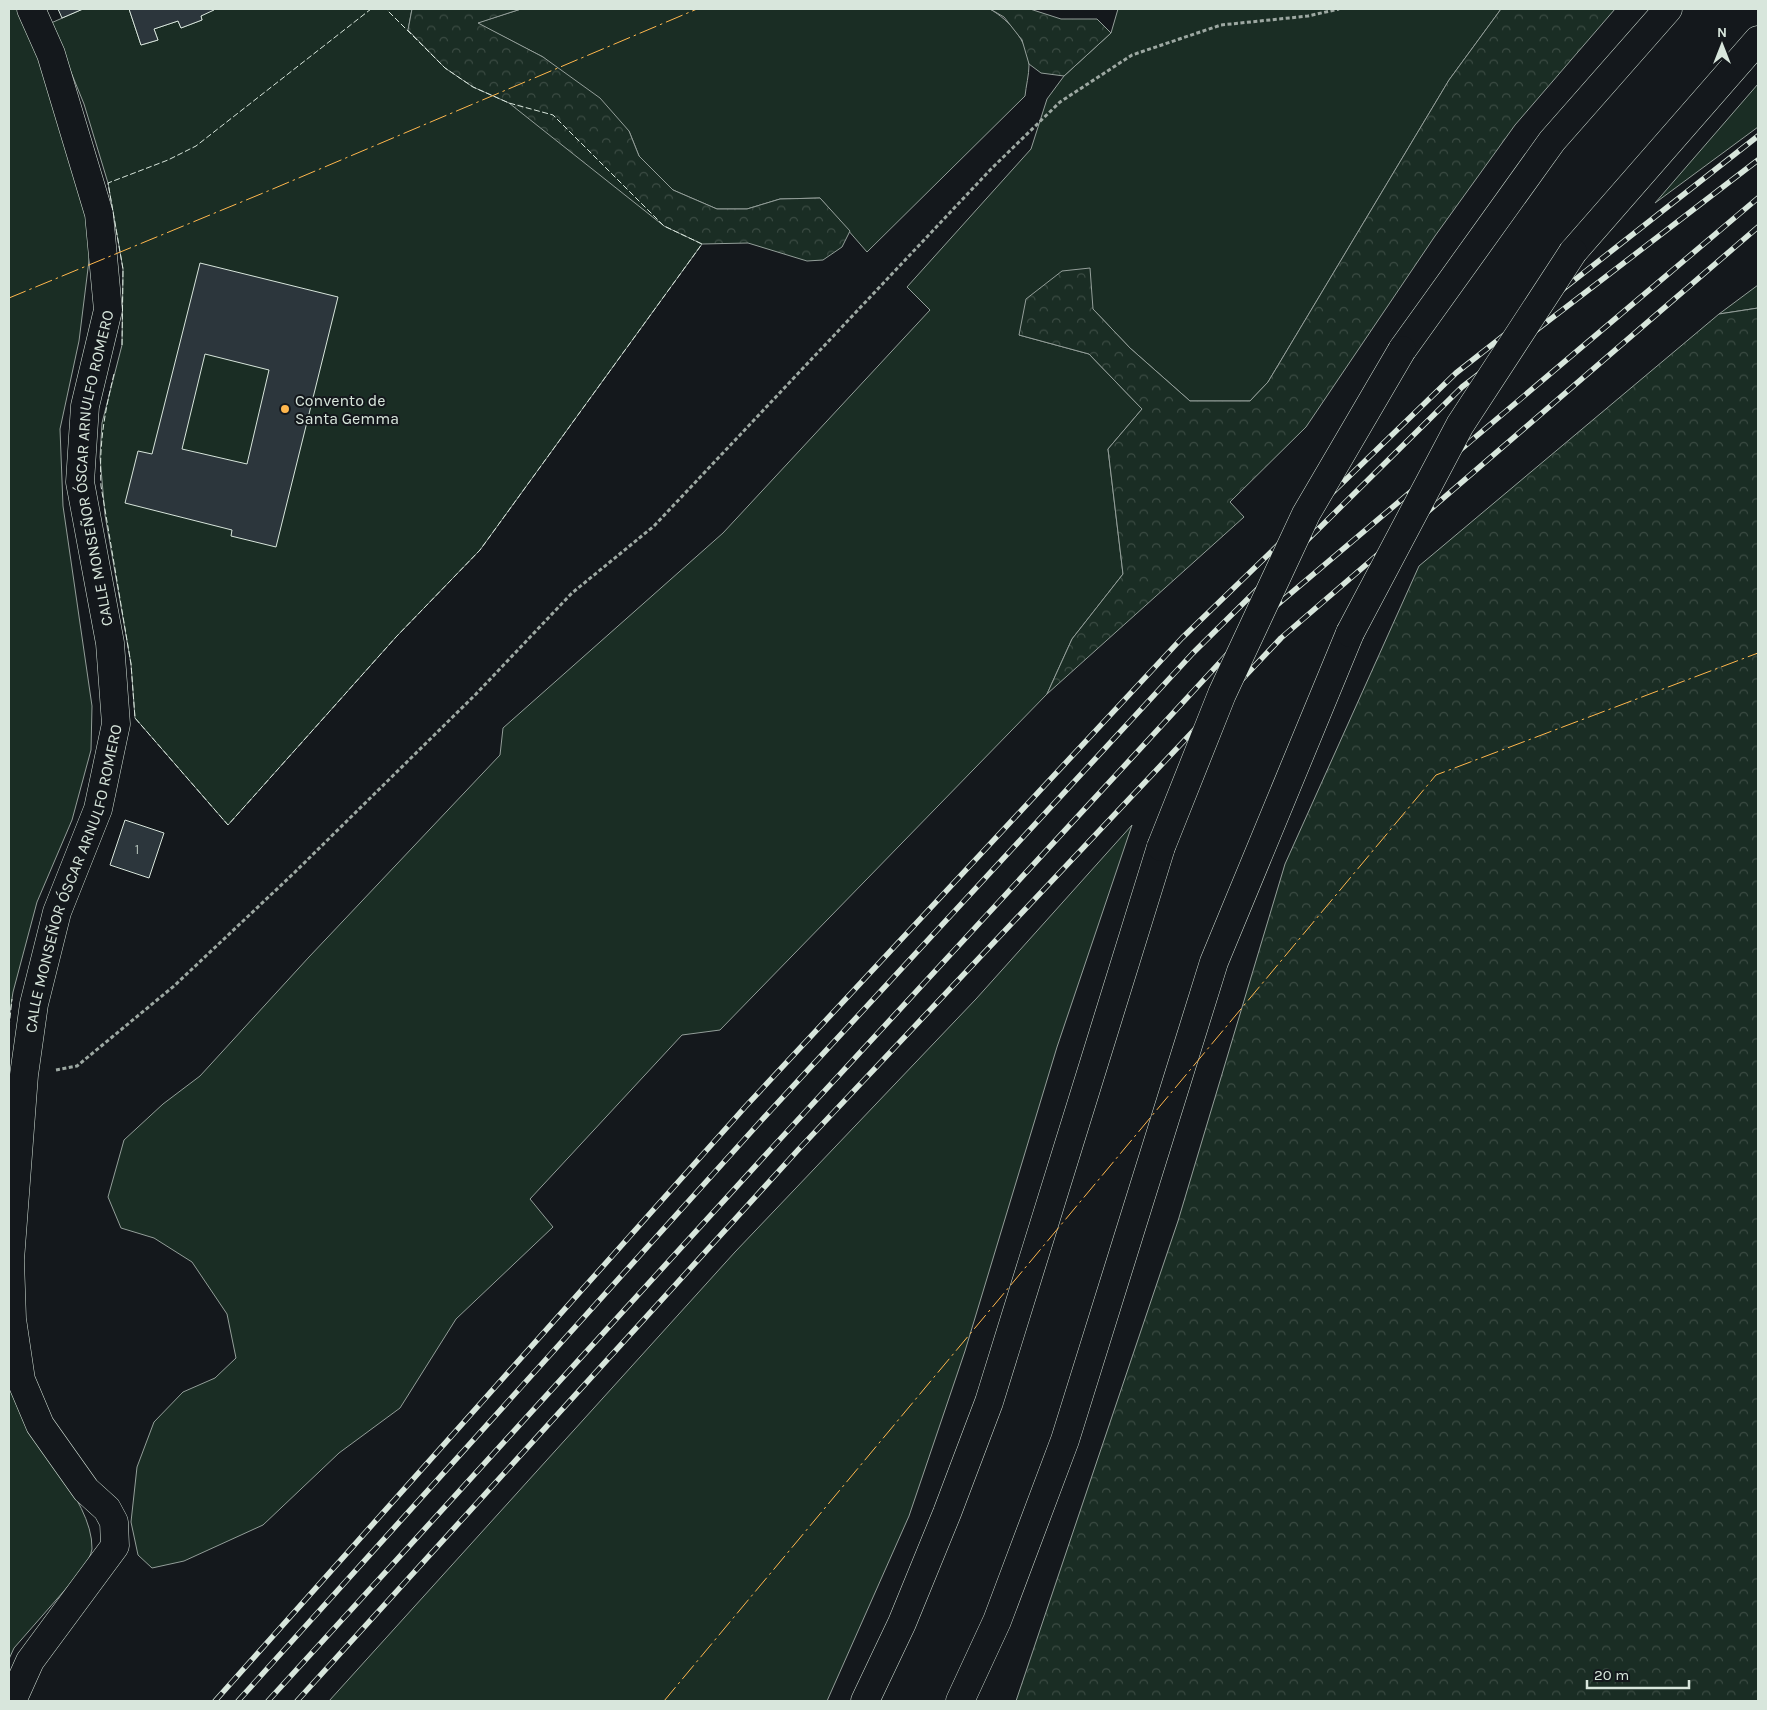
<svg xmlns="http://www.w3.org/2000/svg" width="1767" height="1710" viewBox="0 0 1767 1710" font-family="Karla,sans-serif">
<defs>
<pattern id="forest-crowns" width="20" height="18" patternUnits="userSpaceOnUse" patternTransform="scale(1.25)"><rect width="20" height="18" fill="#1a2d24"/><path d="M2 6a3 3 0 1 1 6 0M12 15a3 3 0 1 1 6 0" fill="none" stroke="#3b4b43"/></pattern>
</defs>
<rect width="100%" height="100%" fill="#14181c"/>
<path fill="#1a2d24" stroke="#939e99" d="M9,9H31L96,204L79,341L60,429L63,506L92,706L91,750L72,820L37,902L13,992L9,1018Z
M83,9H129L141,45L158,40L154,29L178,21L181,28L202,20L201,16L213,9H412L408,30L553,115L702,244L480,550L396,637L228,825L135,718L131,664L105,515L100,457L102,423L122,345L123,269L108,183L84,104L51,23Z
M521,9H990C1010,21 1027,40 1029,65C1029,75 1026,86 1025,96L867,252L820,198L780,199L747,209H717L673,190L639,156L629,131L543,57L477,23Z
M1118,9H1501L1449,80L1268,382L1250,401H1190L1130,348L1093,309L1019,335L1089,354L1142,409L1108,449L1123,574L1072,639L1047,694L720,1030L682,1035L530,1199L553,1227L456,1319L400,1408L339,1453L263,1525L184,1561L152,1568L138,1555L131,1522L137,1467L154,1422L183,1392L215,1378L236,1358L227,1314L192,1262L154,1238L121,1228L108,1197L124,1140L163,1104L200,1076L309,957L500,755L503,728L723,533L930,310L907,287L1031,149L1047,99L1064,76L1111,33Z
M1758,84V127L1655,203Z
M1758,285V308L1719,314Z
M1132,825L1057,1047L965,1351L909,1516L827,1701H329L735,1252L976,999Z
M9,1382C22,1438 93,1496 92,1549C91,1555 87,1562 85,1567L14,1648L9,1659Z"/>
<path fill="url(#forest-crowns)" stroke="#939e99" d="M412,9H521L478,23L543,57L600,98L629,131L639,156L673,190L717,209H747L780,199L820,198L850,231L842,247L823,260L807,261L748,243L702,244L664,226L509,103L473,87L445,68L408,30Z
M990,9H1030L1061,19H1097L1111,33L1064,76L1041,73L1029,64L1022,40L1004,17Z
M1501,9H1615L1515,125L1435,236L1306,427L1230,502L1244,517L1047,694L1072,639L1123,574L1108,449L1142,409L1089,354L1019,335L1026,299L1062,271L1090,268L1093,309L1130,348L1190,401H1250L1268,382L1449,80Z
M1758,308V1701H1016L1178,1221L1285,864L1419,566L1719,314Z"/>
<path fill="#2c363c" stroke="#d8e6dc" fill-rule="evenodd" d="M58,9H83L62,18Z
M129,9H213L214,10L201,16L202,20L181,28L178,21L154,29L158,40L141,45Z
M200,263L338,297L276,547L231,536L232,530L125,503L138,451L152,454ZM205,354L269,370L247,464L182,449Z
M125,820L164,833L149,878L110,865Z"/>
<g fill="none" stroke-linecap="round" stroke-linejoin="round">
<defs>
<g id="minor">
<path id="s1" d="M12,1701L30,1661L115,1546L114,1522L107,1509L86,1490L40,1425L21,1380L12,1319L10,1260L24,1075L34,1004L57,912L98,809L116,724L110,643L80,482L85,406L108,310L99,214L51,54L31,9"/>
</g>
<path id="motorway" d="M1573,252L1758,40
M1402,350L1552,141L1668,9
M865,1701L902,1623L947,1513L989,1402L1161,847
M960,1701L997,1621L1065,1440L1214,962L1350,633"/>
</defs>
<use href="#minor" stroke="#d8e6dc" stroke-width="29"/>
<use href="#motorway" stroke="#d8e6dc" stroke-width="29"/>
<path stroke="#9da8a2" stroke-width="3" stroke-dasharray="4 2.5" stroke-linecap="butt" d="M56,1070L77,1066L174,986L294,873L476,694L572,593L654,526L992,168L1060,102L1132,55L1221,25L1308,16L1339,9"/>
<use href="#minor" stroke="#14181c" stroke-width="28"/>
<use href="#motorway" stroke="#14181c" stroke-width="28"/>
<defs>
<path id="rail" d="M215,1701L746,1106L1182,638L1456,373L1758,136
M238,1701L760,1122L1193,653L1462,387L1758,160
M268,1701L771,1149L1258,621L1758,198
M297,1701L798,1150L1281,638L1758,227"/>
</defs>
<use href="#rail" stroke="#d8e6dc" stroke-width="5.5"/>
<use href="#rail" stroke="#14181c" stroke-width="4" stroke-dasharray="11" stroke-linecap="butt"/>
<defs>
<path id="motorway-bridge" d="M1350,633L1460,425L1573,252
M1161,847L1222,694L1306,514L1402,350"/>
</defs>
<use href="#motorway-bridge" stroke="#d8e6dc" stroke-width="29" stroke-linecap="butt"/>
<use href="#motorway-bridge" stroke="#14181c" stroke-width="28"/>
<path stroke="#d8e6dc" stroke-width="1" stroke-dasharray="6 2.5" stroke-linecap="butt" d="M122,345L123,269L108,183L168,160L196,146L371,9
M114,374C104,415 99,444 101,486L131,664L135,718L228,825L396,637L480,550L702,244L664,226L553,115L509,103L473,87L445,68L386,9
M9,1027L12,999"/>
<path stroke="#ffb74d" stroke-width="1" stroke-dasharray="18 4 2.5 4" stroke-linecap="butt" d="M9,298L268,191L697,9
M664,1701L1436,775L1758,653"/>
</g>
<circle fill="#ffb74d" stroke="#14181c" stroke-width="2" cx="285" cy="409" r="5"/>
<g text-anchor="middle" stroke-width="4" stroke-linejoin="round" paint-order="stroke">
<g font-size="14" fill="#adbab4">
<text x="137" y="854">1</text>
</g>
<g font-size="16" fill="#d8e6dc" stroke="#14181c" text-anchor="start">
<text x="295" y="406">Convento de<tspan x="295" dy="18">Santa Gemma</tspan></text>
</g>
<g font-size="16" fill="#d8e6dc" stroke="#14181c">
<text dy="6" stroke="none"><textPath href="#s1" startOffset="1312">CALLE MONSEÑOR ÓSCAR ARNULFO ROMERO</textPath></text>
<text dy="6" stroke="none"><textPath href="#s1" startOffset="892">CALLE MONSEÑOR ÓSCAR ARNULFO ROMERO</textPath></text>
</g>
</g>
<rect width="1767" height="1710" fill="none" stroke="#d8e6dc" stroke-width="20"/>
<g transform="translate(1722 45)" stroke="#14181c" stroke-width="4" paint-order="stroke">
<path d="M0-4L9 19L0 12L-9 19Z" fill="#d8e6dc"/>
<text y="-8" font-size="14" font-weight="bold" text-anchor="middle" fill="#d8e6dc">N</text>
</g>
<path d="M1587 1680v8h102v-8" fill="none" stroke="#d8e6dc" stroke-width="2.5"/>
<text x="1594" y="1680" font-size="15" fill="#d8e6dc" stroke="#14181c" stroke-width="4" paint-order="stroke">20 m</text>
</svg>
